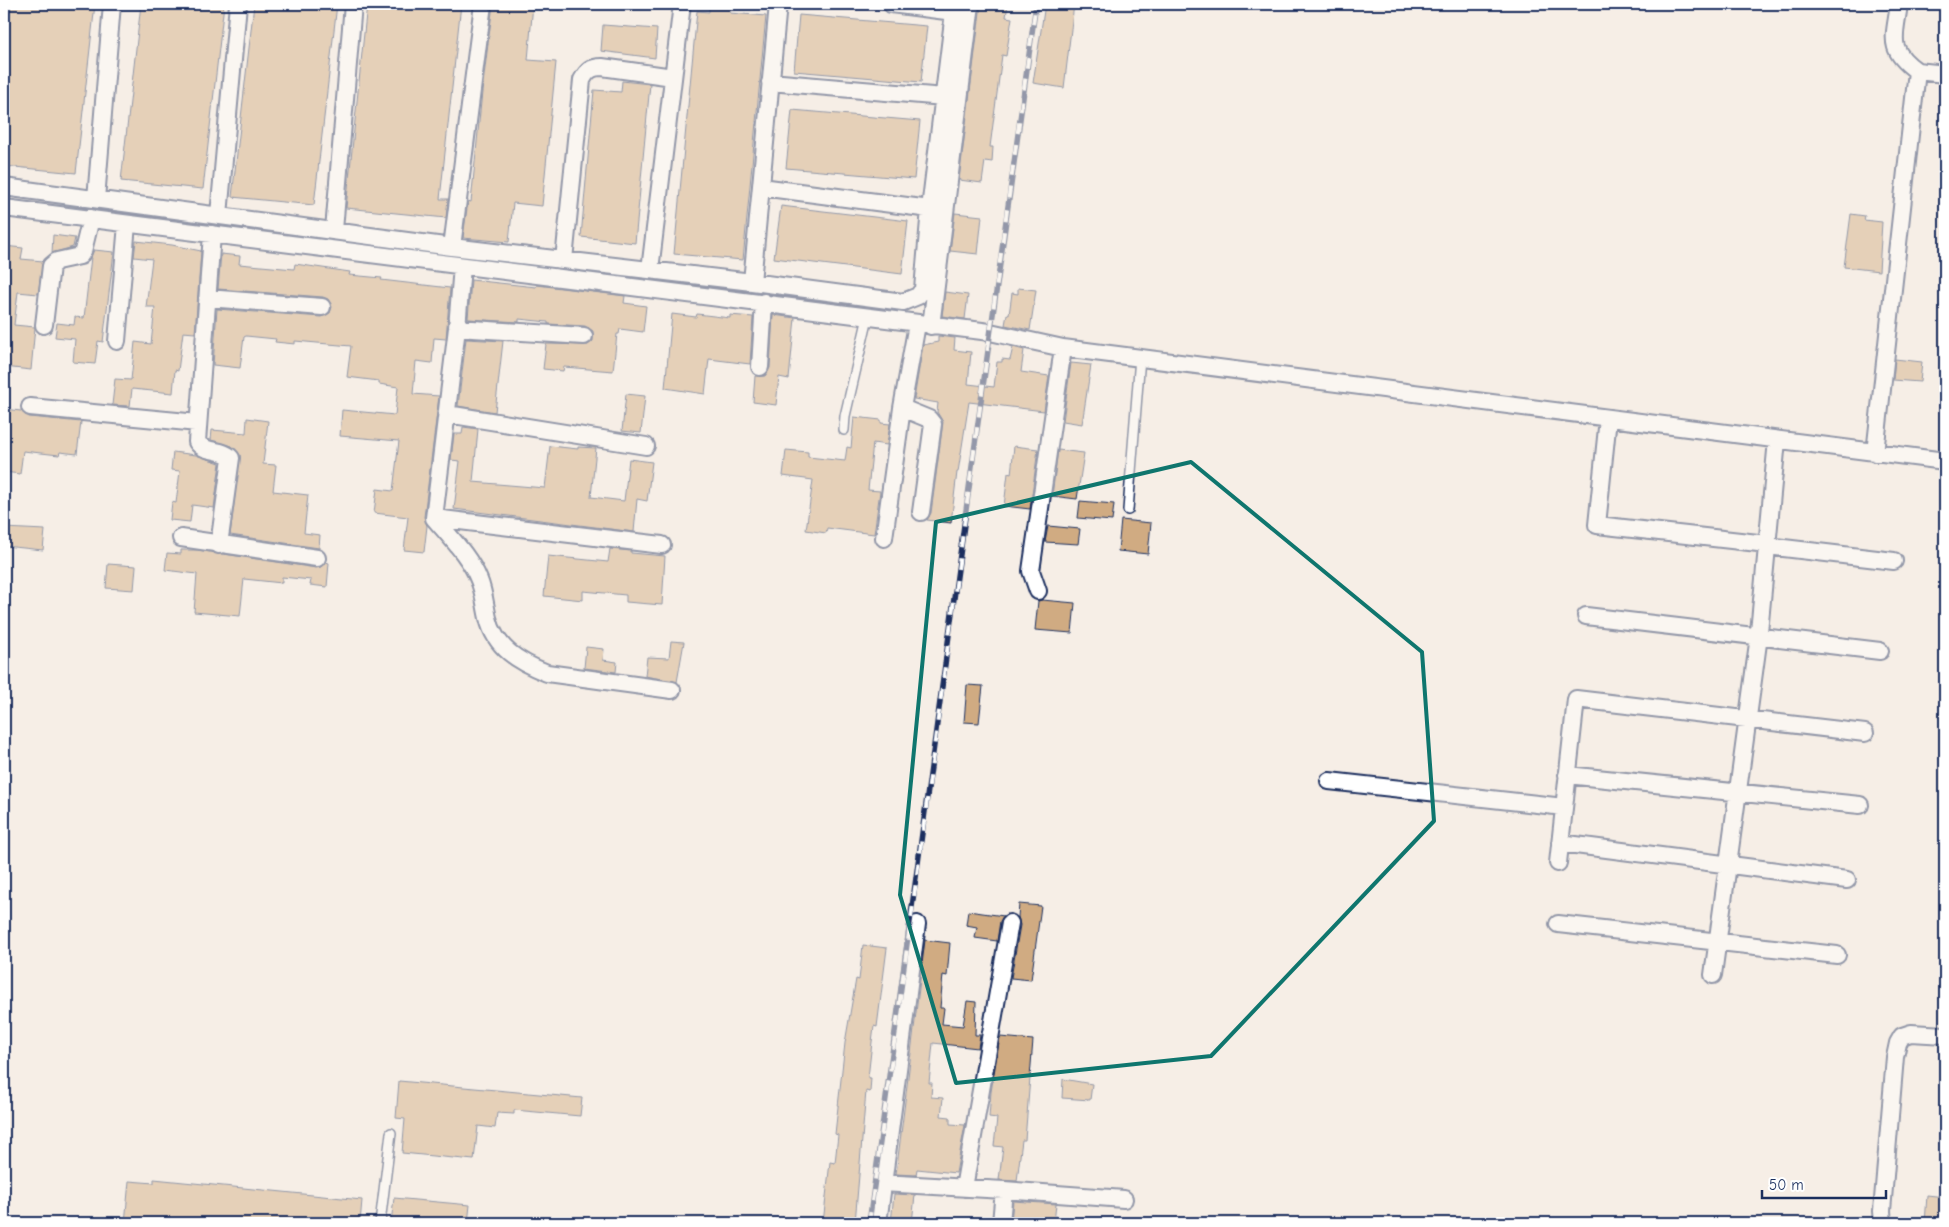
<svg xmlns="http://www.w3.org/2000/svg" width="1949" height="1227" viewBox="0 0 1949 1227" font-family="'Comic Neue',sans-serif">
<rect width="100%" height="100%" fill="#f6eee6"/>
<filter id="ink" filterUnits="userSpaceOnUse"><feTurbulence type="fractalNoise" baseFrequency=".02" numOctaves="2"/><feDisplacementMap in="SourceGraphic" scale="10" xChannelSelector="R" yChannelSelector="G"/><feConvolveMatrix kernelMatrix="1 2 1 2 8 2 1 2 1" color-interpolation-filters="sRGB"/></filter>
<g filter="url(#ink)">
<path fill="#d0ab82" stroke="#1b2f5e" d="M11,4H95L76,173L4,166V68Z
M141,4H224L203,189L121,181Z
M254,4H337L314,205L232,197Z
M367,4H461L440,199H448L446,218L346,208Z
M493,4H533L528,60L556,62L542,206L513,203L509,242L463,238L468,201L471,202L482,92Z
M709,4H731L730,13L766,16L743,260L674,254L697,11L709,12Z
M981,4H1008L1006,17L1012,18L1006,56L1002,55L990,147H993L992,162L985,161L982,183L959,180Z
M1045,4H1074L1064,88L1033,83Z
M799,15L927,26L921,82L794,71Z
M603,25L657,29L655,58L601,51Z
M622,81L650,84L635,243L581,237L594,90L621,92Z
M792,110L920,121L914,179L786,168Z
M781,206L908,221L902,274L774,258Z
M955,213L982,216L978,254L950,251Z
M1851,214L1865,216L1864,220L1882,222L1879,271L1844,267Z
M53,235L75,238L73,247L52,253Z
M136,241L172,245L201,251L195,333L183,332L178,371L175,370L173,393L132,389L130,406L112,405L115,379L131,380L135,342L151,344L155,307H146L152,259L134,257Z
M4,246L23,248L21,259L43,261L38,294L18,292L14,325L35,327L31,370L4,367Z
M94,250L114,252L103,342L98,341L95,364L73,362L75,339L55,337L57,323L74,325L75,317L84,318L91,257Z
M221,254L240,256L239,264L294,269L295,264L350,272L349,275L382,278L381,280L450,288L446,339L434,338L432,363L416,361L413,394L439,396L424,517L427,526L424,552L404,550L408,517L374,513L377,489L393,491L399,441L340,436L342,410L395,415L398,387L379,384V381L347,377L351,346L295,341V344L275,342L276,339L246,336L244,337L240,368L213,365L217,309L321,317L330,313L332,307L328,299L323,297L218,289Z
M471,280L536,287L537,285L625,296L624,303L646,306L643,332L620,329L619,334H617L613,371L564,367L563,371L543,369L546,344L588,345L593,341V331L585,326L548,324V322L519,319V322L468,319Z
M1018,288L1036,290L1030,330L1005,325L1007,314L1009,315L1012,293L1018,294Z
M945,292L968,295L965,319L942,316Z
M672,314L696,317L697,314L730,318V315L753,317L750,364L709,359L705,394L665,388Z
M773,315L795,318L789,379L779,377L776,405L753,402L755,376H765L770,368Z
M938,336L955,338L954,350L971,352L968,384L994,387L997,362H1002V359L1010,360L1013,347L1024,350L1021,372L1049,376L1044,411L969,402L958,472H957L951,523L927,520L931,513L943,422L937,412L938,403L914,399L923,345L938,342Z
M466,339L503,341L495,412L458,406Z
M1895,359L1922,362L1920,382L1893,380Z
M1071,363L1091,365L1082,424L1063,421Z
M626,394L645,396L641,433L622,431Z
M4,409L21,411L29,417L81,422L77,454L60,452L59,455L23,451L20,474L4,472Z
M854,417L881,420V423L890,424L887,445L873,443L868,490L880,491L874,534L827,528L826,533L806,530L813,480L783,476L786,450L808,452V457L845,461L847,447L851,448Z
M247,418L268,421L263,464L276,465L273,491L308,495L304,533L320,535L319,548L230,535L240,455L232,446L211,440L212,430L246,433Z
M463,427L478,429L473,482L545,488L550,446L578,449V447L596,448L591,497L624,501L629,459L652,462L647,501L637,499L634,532L454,509L460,461L451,460L454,434H462Z
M1014,446L1038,449L1030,509L1004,506L1008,473L1011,474Z
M1058,450L1084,453L1077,499L1052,496Z
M173,452L196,455L220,463L214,508L192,505L190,522L170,520L172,502L176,503L180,471L171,470Z
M1080,501L1114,504L1112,521L1078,518Z
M1121,520L1151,523L1148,554L1118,551Z
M1048,526L1080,529L1078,544L1045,542Z
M4,528L45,530L43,550L4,546Z
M610,549L631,551V553L665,556L662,605L626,602V595L583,591V600L544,596L548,556L608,562Z
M181,550H197L316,568L321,567L326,562L329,563L327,587L310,585L311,580L282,577V583L244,579L240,616L194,612L197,574L165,570L167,553L181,554Z
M108,564L136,566L134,590L106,588Z
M1042,600L1075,603L1072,633L1035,630L1038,601Z
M671,641L684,642L677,682L645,676L647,657L669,658Z
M586,647L604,649L603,660L617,662L616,672L584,668Z
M967,685L983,686L979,723L964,722Z
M1019,904L1041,906L1031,980L1011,978L1020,925L1018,917Z
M968,911L1004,916L1000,921L997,941L975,938L977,927L966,925Z
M925,940L950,943L947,976L943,975L940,1008H944L942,1024L963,1026L967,1001L976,1002L975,1035H980L978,1048L933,1043L929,1083H932L931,1097L943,1098L941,1116L950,1117V1124L965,1125L956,1173L917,1169L916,1175L896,1174Z
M863,945L887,948L877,1027L874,1026L872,1042L868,1078H871L870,1092L866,1091L855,1223H823L830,1162L835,1163L838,1135L835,1134L845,1043L856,979L859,980Z
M1000,1037L1033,1040L1025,1140H1022L1017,1181L999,1180L1003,1147L994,1146L997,1118L989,1117L991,1092Z
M1063,1079L1092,1084L1090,1100L1062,1098Z
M399,1081L582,1098L580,1116L514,1110V1114L497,1113L495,1128L478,1126L474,1160L402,1153L405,1119L396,1118Z
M154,1179L362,1200L360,1223H125L129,1181L154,1183Z
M894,1194L915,1195L912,1223H891Z
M1927,1195L1945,1197V1223H1925Z
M394,1198L470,1205L468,1223H391Z
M1013,1201L1056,1204L1054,1223H1011Z"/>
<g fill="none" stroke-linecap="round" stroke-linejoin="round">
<defs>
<path id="service" d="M844,430L845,416L868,317
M1128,510L1140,357
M380,1223L391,1133"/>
<path id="minor" d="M891,4L954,12
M1917,71L1945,74
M770,82L944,97
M4,187L452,247L752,282L903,302L918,296L923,289L930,209L955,4
M761,187L930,209
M96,199L112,4
M4,208L990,332L1063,348L1945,461
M219,215L238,4
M334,230L353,4
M212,234L197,442C205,454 223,448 231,458L219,545
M452,247L483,4
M564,260L582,80C587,71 591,67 602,67L673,77
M462,266L457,328L434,518C450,537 470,557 479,580C484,592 485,605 488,618C495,648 519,662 547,673L672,690
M650,270L682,4
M752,282L778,4
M207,298L322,307
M44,325L51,266L57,261L80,256L83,251L91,218
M931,326L971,4
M457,328L584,336
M117,341L127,224
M760,367L764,302
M30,407L198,423
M902,408L929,419L933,424L921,512
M447,414L646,446
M1608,418L1597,525L1767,544
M1875,453L1917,71C1886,49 1895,37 1899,4
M434,518L662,545
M181,538L317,558
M884,538L902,408L917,324
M1767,546L1894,561
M1038,591L1031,571L1063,348
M1586,616L1880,651
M1567,775L1860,805
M1329,781L1564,807
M1560,843L1847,880
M1558,863L1576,699L1865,733
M1558,924L1837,955
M1713,975L1758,643L1777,440
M882,1183L1004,1190L1001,1223
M964,1188L1010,923
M1004,1190L1124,1199
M878,1223L917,924
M1883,1223L1882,1211L1895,1057L1898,1043L1902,1036L1911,1033L1945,1035"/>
</defs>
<use href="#service" stroke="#1b2f5e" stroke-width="12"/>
<use href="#minor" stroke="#1b2f5e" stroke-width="20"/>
<use href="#service" stroke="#fff" stroke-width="9"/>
<use href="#minor" stroke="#fff" stroke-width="16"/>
<defs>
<path id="rail" d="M869,1223C926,817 978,410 1036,4"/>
</defs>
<use href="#rail" stroke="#1b2f5e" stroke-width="5.5"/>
<use href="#rail" stroke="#fff" stroke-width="4" stroke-dasharray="11" stroke-linecap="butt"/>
</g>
</g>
<path d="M0 0H1949V1227H0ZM1191,462L1422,652L1434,821L1211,1056L956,1083L900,895L936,522Z" fill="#f6eee6" fill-opacity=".55" fill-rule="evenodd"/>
<path fill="none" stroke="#0f766e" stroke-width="4" stroke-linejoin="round" d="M1191,462L1422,652L1434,821L1211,1056L956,1083L900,895L936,522Z"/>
<rect width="1949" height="1227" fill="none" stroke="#fff" stroke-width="20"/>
<rect x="10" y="10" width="1929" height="1207" fill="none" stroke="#1b2f5e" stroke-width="2" filter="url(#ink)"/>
<path d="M1762 1190v8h124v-8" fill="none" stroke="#1b2f5e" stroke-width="2.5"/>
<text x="1769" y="1190" font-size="15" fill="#1b2f5e" stroke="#ffffff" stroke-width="4" paint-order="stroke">50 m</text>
</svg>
